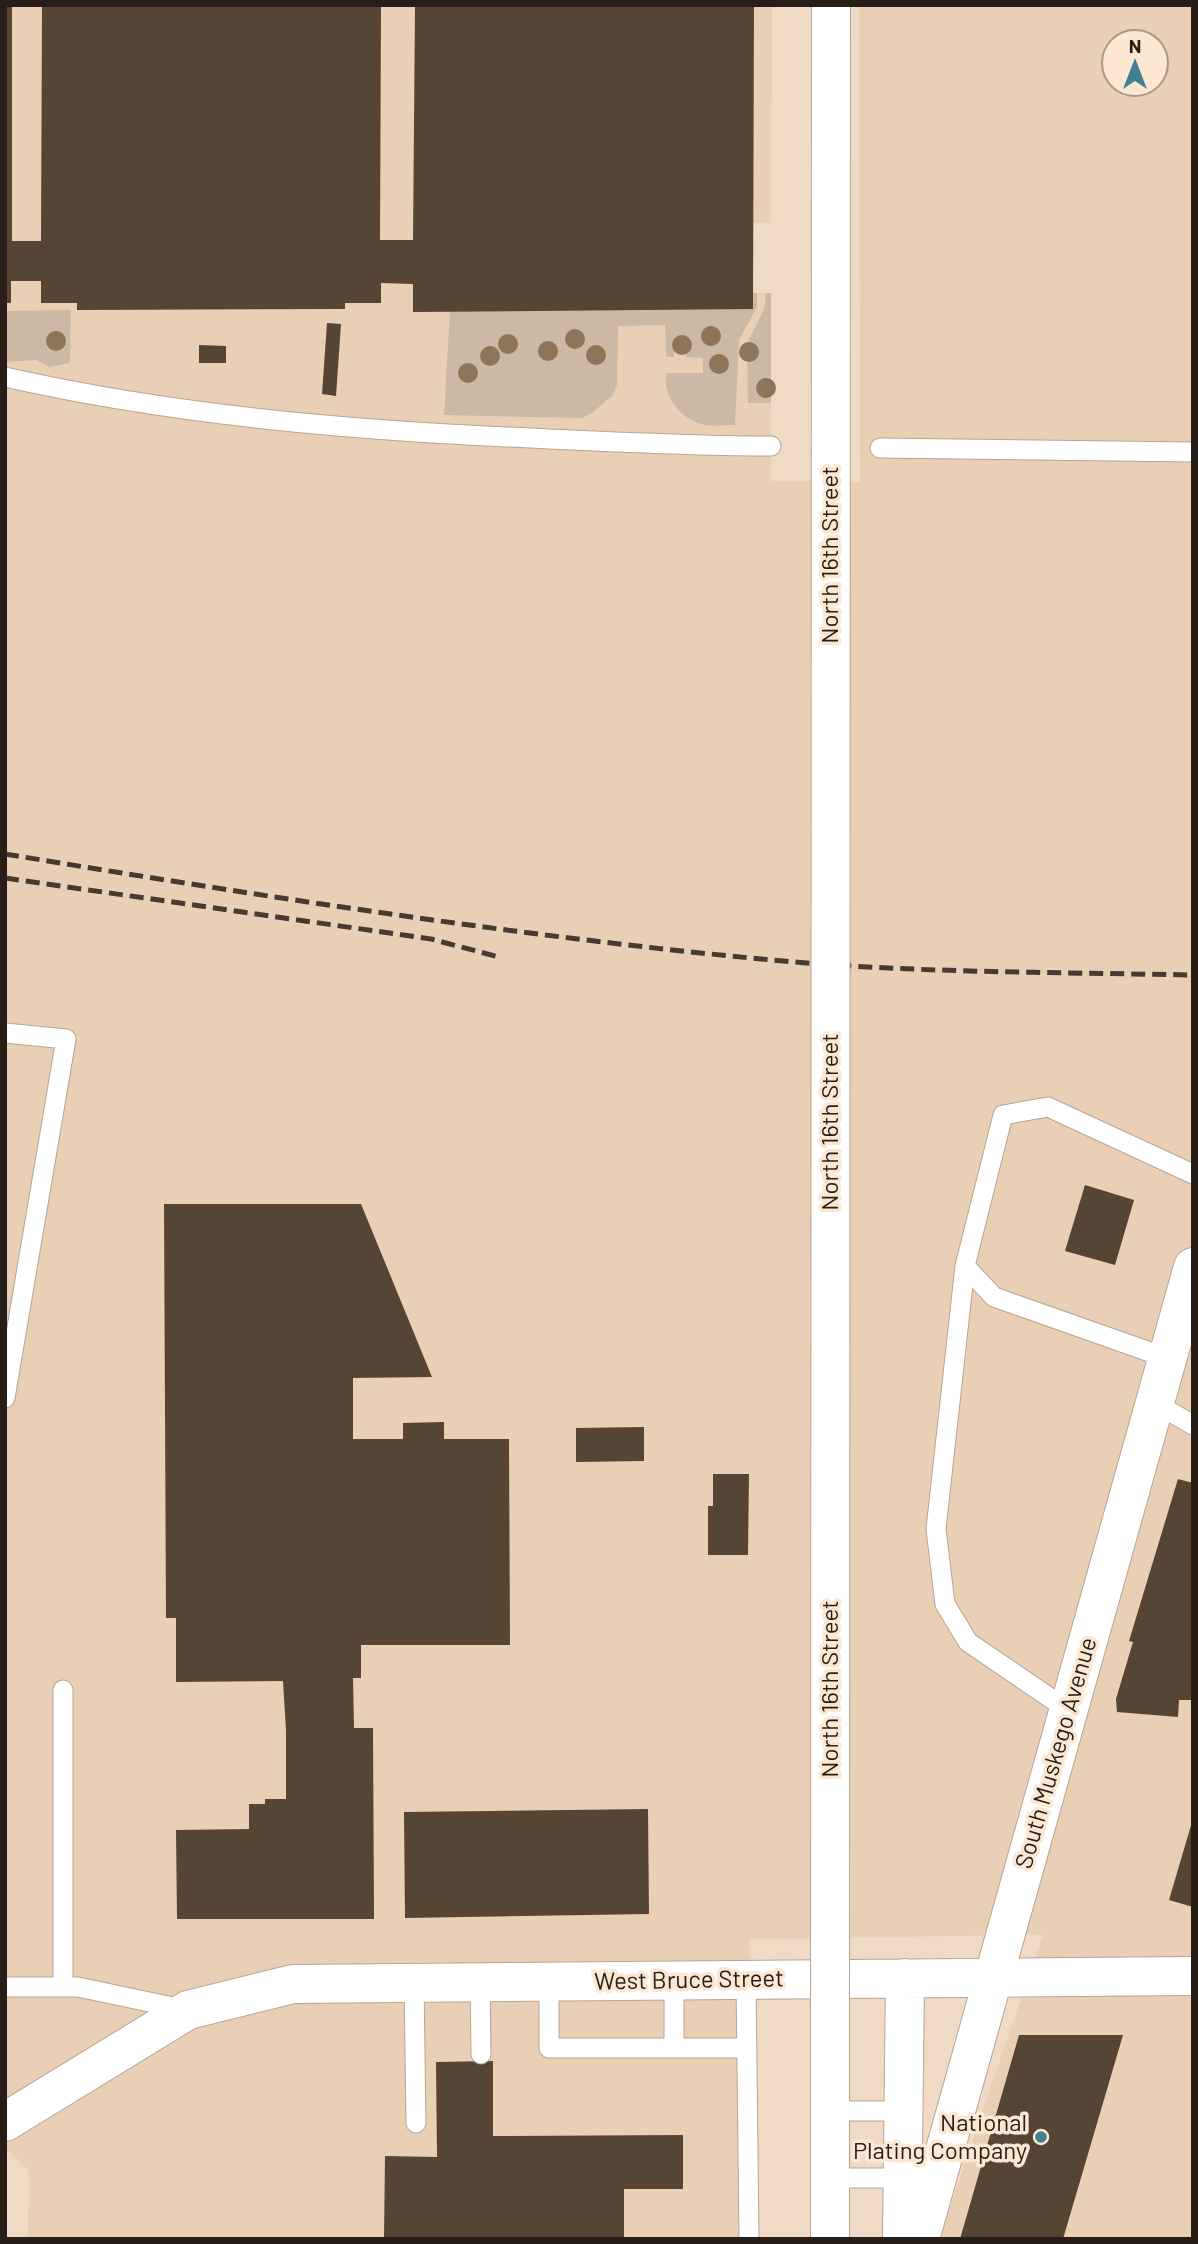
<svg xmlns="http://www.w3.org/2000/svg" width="1198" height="2244" viewBox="0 0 1198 2244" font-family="Barlow,sans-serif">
<rect width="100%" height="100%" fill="#efdac6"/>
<path fill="#e9cfb6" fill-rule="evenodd" d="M5,5H772L771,223H753V293H771V481L860,482L859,5H1193V2239H939L1043,1935L749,1939L757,2239H28L29,2171L5,2148ZM1114,42H1156V84H1114Z"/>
<path fill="#cbb8a5" d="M757,293V307L739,340L735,425C724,425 711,427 701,424C679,418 663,395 666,373H703V358L686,357V348H674V357H666L665,325L618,326L617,385L612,396L592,413L582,418L444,415L450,311Z
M766,293H771V403H748L747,344L764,309Z
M71,310L70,363L49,367L36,360L5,362V311Z"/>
<path fill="#554534" d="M5,5H12V241H41L42,5H381L380,240H413L415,5H754L753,309L413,312V284L381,283V303H345V309L77,310V303H41V281H11V303H5Z
M327,323L341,324L336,396L322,394Z
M199,345L226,346V363H199Z
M1085,1185L1134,1200L1115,1265L1065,1251Z
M164,1204H361L432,1377L353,1378V1439H403V1423L444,1422V1439H509L510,1645H361V1678H353L354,1728H373L374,1919H177L176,1830L249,1829V1804H265V1799H286V1730L283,1681L176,1682V1618H166Z
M644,1427V1461L576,1462V1428Z
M713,1474H749L748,1555H708V1506H713Z
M1178,1479L1193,1483V1700H1179L1178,1717L1117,1712L1116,1699L1133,1642L1129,1641Z
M648,1809L649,1914L405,1918L404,1812Z
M1192,1822H1193V1907L1169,1900Z
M1019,2035H1123L1063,2239H960Z
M493,2061V2136L683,2135V2189H624V2239H384L385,2156L437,2157L436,2062Z"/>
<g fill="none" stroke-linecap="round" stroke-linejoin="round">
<defs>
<path id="lane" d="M5,377C169,414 338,429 506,437C594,441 683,446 771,446
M880,448L1193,452
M5,1033L66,1039L5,1398
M965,1266L936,1529L945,1604L968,1642L1068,1710
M1167,1358L994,1297L965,1266L1003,1115L1048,1107L1193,1174
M1155,1403L1193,1425
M63,1690V1987
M746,1979L749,2239
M674,1980V2048
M549,1981V2048H747
M414,1982L416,2123
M480,1982L481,2054
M5,1987H78L187,2010
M834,2111H903
M838,2178H902"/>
<path id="street" d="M5,2122L188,2010L293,1984L1193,1976
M902,2239L905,1978
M920,2239L1193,1267"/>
<path id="secondary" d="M830,2239V2047"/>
</defs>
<use href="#lane" stroke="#b8a592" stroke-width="21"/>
<use href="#street" stroke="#b8a592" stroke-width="40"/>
<use href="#secondary" stroke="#b8a592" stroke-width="40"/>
<use href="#lane" stroke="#fff" stroke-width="19"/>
<use href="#street" stroke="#fff" stroke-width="38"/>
<use href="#secondary" stroke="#fff" stroke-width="38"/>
<path stroke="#453b32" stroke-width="5" stroke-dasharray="14 7" stroke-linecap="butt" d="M5,854C255,895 509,935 761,959C904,973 1049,972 1193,975
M5,878L431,939L499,957"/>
<defs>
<path id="secondary-bridge" d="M830,2047L831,5"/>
</defs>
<use href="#secondary-bridge" stroke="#b8a592" stroke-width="40" stroke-linecap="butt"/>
<use href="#secondary-bridge" stroke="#fff" stroke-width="38"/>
</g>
<g fill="#8e7559">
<circle cx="711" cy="336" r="10"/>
<circle cx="575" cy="339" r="10"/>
<circle cx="56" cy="341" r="10"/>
<circle cx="508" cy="344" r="10"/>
<circle cx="682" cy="345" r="10"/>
<circle cx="548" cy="351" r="10"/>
<circle cx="749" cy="352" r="10"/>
<circle cx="596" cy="355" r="10"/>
<circle cx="490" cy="356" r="10"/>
<circle cx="719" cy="364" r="10"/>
<circle cx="468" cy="373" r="10"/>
<circle cx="766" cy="388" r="10"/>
</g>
<circle fill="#3f8192" stroke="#fce7d3" stroke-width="2.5" cx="1041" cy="2137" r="7"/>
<g text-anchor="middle" stroke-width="7" stroke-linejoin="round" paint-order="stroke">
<g font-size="24" fill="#261e17" stroke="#fce7d3">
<text transform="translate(830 555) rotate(-90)" y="8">North 16th Street</text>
<text transform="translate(830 1122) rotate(-90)" y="8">North 16th Street</text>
<text transform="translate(830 1689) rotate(-90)" y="8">North 16th Street</text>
<text transform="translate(1056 1753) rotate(-74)" y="8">South Muskego Avenue</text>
<text transform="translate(689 1980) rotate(-1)" y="8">West Bruce Street</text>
</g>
<g font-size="24" fill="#261e17" stroke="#fce7d3" text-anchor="end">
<text x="1027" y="2131">National<tspan x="1027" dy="28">Plating Company</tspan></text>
</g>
</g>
<rect width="1198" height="2244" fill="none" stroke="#261e17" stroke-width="14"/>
<g transform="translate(1135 63)"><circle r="33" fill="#fce7d3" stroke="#a69788" stroke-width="2"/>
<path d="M0-5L12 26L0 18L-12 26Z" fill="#3f8192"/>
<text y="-10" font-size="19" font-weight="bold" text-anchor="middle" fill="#261e17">N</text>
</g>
</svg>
